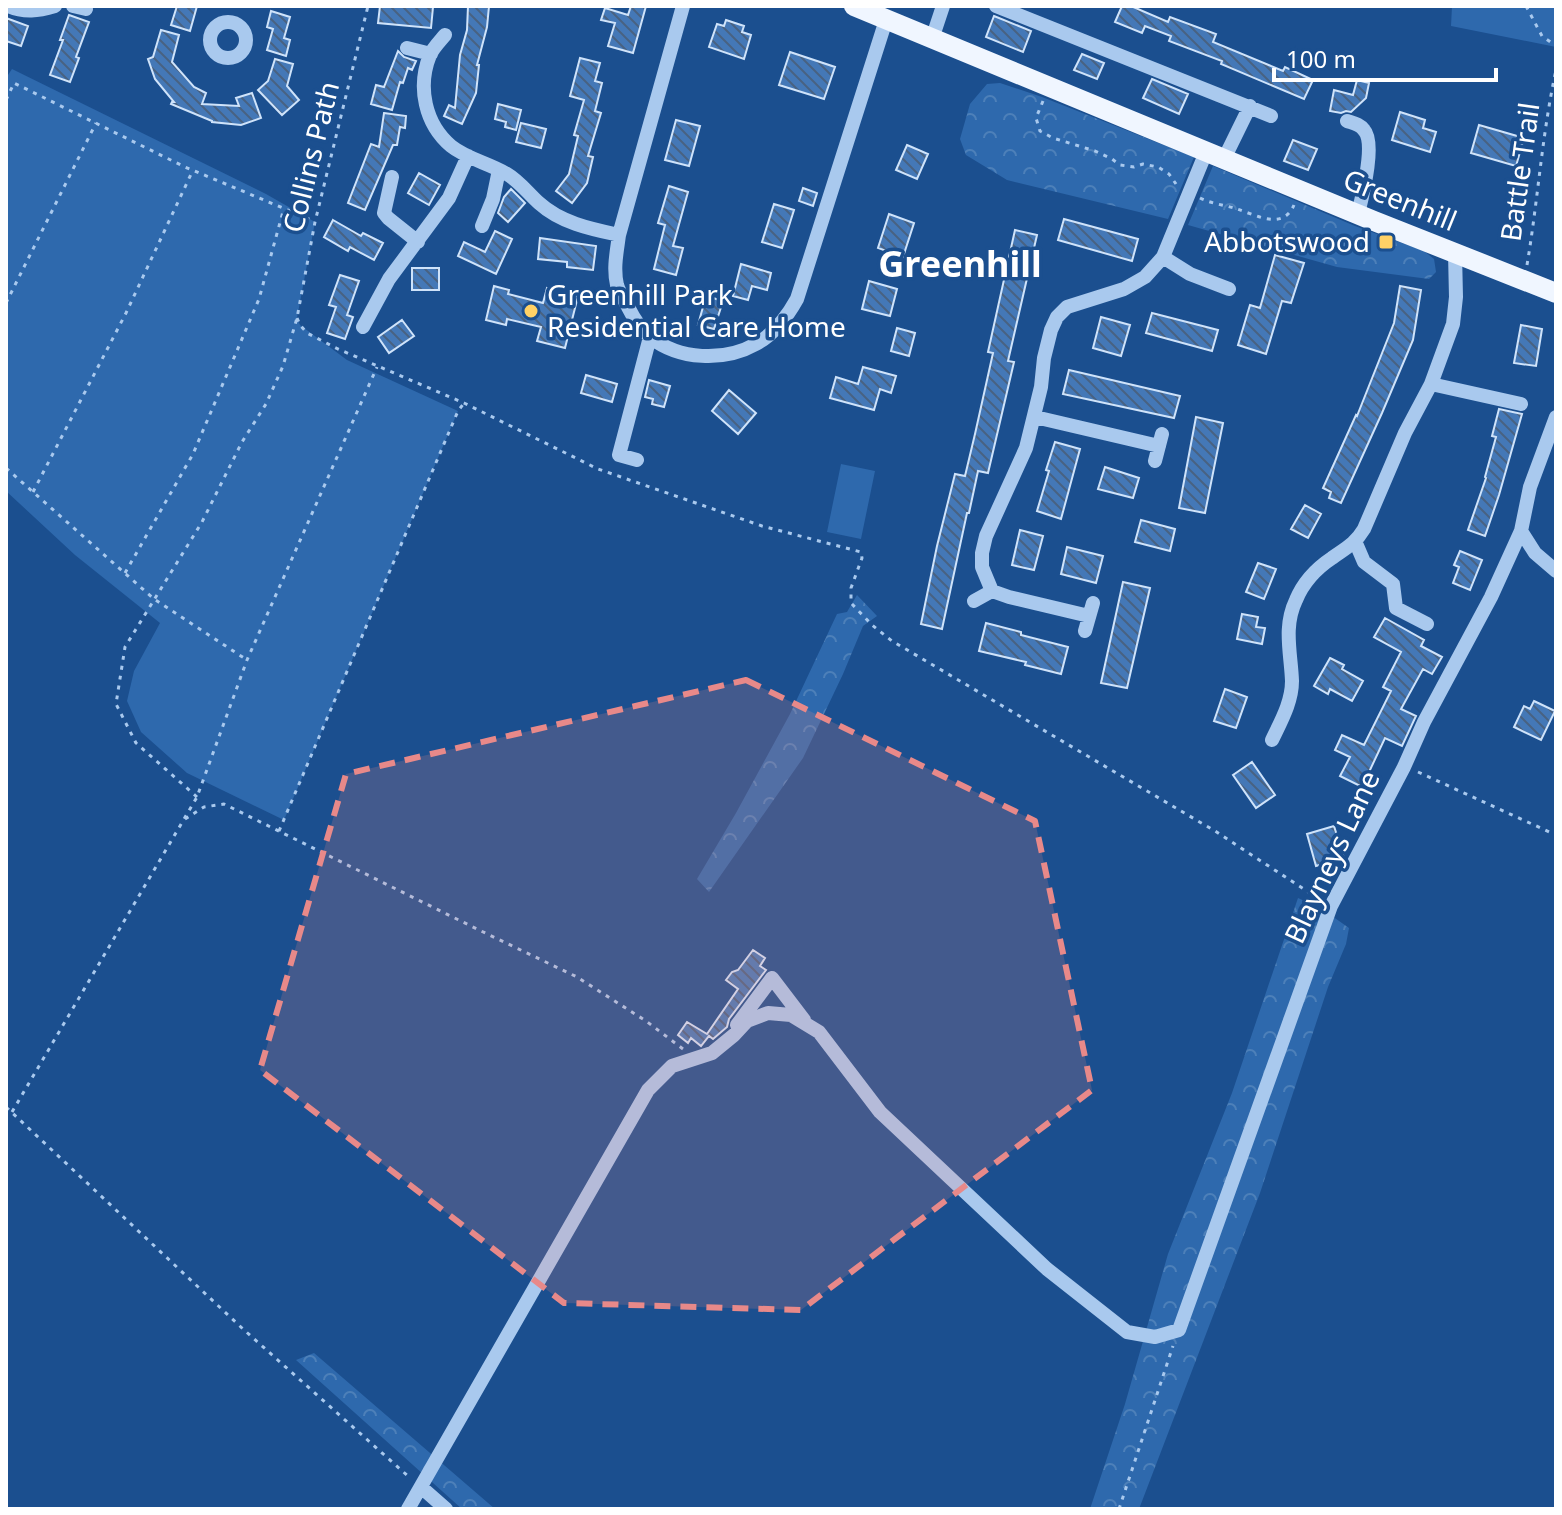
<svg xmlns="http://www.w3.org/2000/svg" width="1562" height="1515" viewBox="0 0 1562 1515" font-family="'Noto Sans',sans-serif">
<defs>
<pattern id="forest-crowns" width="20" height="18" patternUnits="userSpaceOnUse" patternTransform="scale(2)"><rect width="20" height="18" fill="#2e69ad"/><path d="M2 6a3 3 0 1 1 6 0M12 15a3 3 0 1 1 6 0" fill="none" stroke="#4d80b9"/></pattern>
<pattern id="building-back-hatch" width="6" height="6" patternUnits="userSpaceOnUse" patternTransform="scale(2)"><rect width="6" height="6" fill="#4478b7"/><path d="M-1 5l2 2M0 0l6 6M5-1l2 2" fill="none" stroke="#486282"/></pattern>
</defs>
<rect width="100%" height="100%" fill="#1b4f8f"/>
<path fill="url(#forest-crowns)" d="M1000,83L1042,97L1194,157L1168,219L1007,180L966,155L960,139L970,104L987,84Z
M1213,166L1355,226L1424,251L1434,259L1436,272L1429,279L1337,267L1188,225Z
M857,595L877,616L863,626L843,674L803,758L709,892L697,879L736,813L790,714L837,614L847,612Z
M1298,898L1322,909L1349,928L1346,944L1328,987L1260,1193L1139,1509H1090L1125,1404L1168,1254L1232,1093Z
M314,1353L495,1509H462L296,1360Z"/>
<path fill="#2e69ad" d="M1452,6H1556V47L1451,26Z
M12,69L266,194L315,222L297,318L300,325L347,360L458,411L284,820L187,773L141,732L127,701L134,671L160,623L75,555L6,491V78Z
M841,464L875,471L861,539L827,532Z"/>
<path fill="url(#building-back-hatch)" stroke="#cfe3fa" stroke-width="2" d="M177,6H197L190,31L171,25Z
M380,6L433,7L431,28L378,23Z
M468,6H489L487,27L477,65H479L476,93L462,124L444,116L449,105L455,108L460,55L467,30Z
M631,6H646L633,53L608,46L615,23L601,20L605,8L628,15Z
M1122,6H1131L1168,22L1170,17L1216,34L1213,42L1283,71L1285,67L1313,80L1304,99L1221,64L1222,61L1169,41L1171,36L1145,26L1142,33L1115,22Z
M271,11L290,17L284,38L290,40L286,56L267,50L273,29L267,27Z
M69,15L89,22L76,57L79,58L70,82L50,75L63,40H60Z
M994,16L1031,31L1023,52L986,37Z
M6,18L28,26L21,46L6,41Z
M726,20L744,26L742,32L751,35L744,59L709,47L717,24L724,26Z
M161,30L179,35L172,62L194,87L206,93L202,104L239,106L236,98L252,93L261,118L241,125L212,122V121L171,104L172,102H174L155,79L148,59L153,57Z
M398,51L404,57L416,61L412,70L408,68L403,83L400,82L392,110L371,104L376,85L384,87Z
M790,52L835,67L824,99L779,85Z
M1082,54L1104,63L1097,79L1074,70Z
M580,58L600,63L595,81L602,83L595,111L601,113L588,156L593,157L587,183L572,203L556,191L569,174L578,136L574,135L584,100L570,96Z
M275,59L293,64L287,86L299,100L282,115L258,90L268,81Z
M1152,79L1188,94L1179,114L1143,98Z
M1357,80L1369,83L1366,98L1351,112L1346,111L1341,113L1330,111L1334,90L1353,95Z
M498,104L521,110L516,130L505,127L506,122L495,119Z
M1400,112L1425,120L1423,128L1436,132L1430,152L1392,140Z
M384,113L406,116L405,128L400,127L397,145H393L365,210L348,203L371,144L379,147Z
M676,120L700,126L689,166L665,160Z
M521,123L546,129L541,148L516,142Z
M1479,125L1524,138L1516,166L1471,153Z
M1293,140L1317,149L1308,170L1284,161Z
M907,145L928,154L917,179L896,170Z
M419,173L440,185L429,205L408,193Z
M669,186L688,192L673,246L683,248L676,275L654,269L665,225L658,223Z
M803,188L817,193L813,206L799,201Z
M511,189L525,203L508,222L498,213L504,197Z
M774,204L794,210L782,248L762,242Z
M889,214L914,223L903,257L878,248Z
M1064,219L1138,239L1132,261L1058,240Z
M333,220L361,236L363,233L383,243L374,260L350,247L348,251L324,237Z
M1015,230L1037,235L1008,361L1014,362L988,473L978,471L969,513H967L942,629L921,624L937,546L955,474L965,476L975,434L993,353L988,352Z
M495,231L512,239L496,274L458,256L464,242L485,252Z
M540,238L596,246L593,270L567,267V262L538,259Z
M1275,255L1304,263L1291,303L1282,301L1266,354L1238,345L1250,305L1260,308Z
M741,264L771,273L767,290L752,286L748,300L733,296Z
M412,268H439V290H412Z
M340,275L359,281L347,315L353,317L345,339L327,333L336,307L329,305Z
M869,281L897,289L890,316L862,309Z
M494,286L509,290L508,294L543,303L547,288L578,296L565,348L537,341L541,327L507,319L506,325L486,320Z
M1400,286L1421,290L1413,340L1382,413L1341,503L1329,498L1331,492L1323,488L1356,415L1357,416L1394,323Z
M706,296L723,301L714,329L698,325Z
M1152,313L1218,330L1212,351L1146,333Z
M1101,317L1130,325L1121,356L1093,348Z
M402,320L414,336L389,353L378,337Z
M1521,325L1542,329L1536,366L1514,363Z
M897,328L915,333L909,356L891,351Z
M863,367L896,376L891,393L880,389L874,410L830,398L836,377L858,384Z
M1069,370L1180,396L1174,418L1063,394Z
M586,375L617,384L612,402L581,393Z
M649,380L670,386L664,407L652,404L653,399L645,397Z
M729,390L756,413L738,434L712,411Z
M1499,409L1522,414L1499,495L1485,536L1468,530L1486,478L1485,477L1496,437L1492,436Z
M1196,417L1223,423L1205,513L1179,508Z
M1055,442L1080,449L1061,519L1037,511L1049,471L1046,470Z
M1105,467L1139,478L1133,498L1098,489Z
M1305,505L1321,514L1308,538L1291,529Z
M1141,520L1175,529L1170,551L1135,542Z
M1020,530L1043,536L1034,570L1012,565Z
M1067,547L1103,556L1096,583L1061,574Z
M1460,551L1482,560L1470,590L1453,583L1459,567L1454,565Z
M1258,563L1276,569L1264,599L1246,592Z
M1123,582L1150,588L1127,688L1101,683Z
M1242,614L1258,617L1256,627L1265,628L1262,644L1237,639Z
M1385,618L1424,640L1421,646L1442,657L1432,674L1423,669L1401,709L1416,716L1402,746L1385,738L1362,787L1340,776L1350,757L1335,750L1342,735L1364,745L1391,691L1383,687L1401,652L1374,637Z
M986,623L1021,632V635L1068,647L1061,674L1025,665L1026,662L979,651Z
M1330,658L1344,665L1342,669L1363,681L1352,701L1330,689L1328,694L1314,686Z
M1225,689L1247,697L1236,728L1214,721Z
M1534,701L1555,711L1541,740L1514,727L1524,706L1530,709Z
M1252,762L1275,795L1256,808L1233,775Z
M1334,826L1344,858L1316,866L1307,834Z
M753,950L765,958L760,966L766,970L729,1019L727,1027L713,1039L709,1036L701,1046L691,1038L688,1043L678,1035L687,1022L707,1034L738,989L726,980L732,972L738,970Z"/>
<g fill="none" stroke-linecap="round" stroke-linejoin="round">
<path stroke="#a9c9ee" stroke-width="3" stroke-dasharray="4 6" stroke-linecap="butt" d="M1526,6L1542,36L1556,46
M6,100L14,83L185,167L314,221
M1043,101L1036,118L1040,131L1053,138L1095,151L1112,159L1120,165L1134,167L1143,164L1158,167L1169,174L1176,184
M1200,198C1212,204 1225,205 1237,209C1256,215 1283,231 1294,205
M1527,265C1538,200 1542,134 1556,70
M6,303L96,123
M297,318L300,325L307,333L338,349L464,403L598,469L762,526L861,552L862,558L851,588V603L872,625L892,641L1215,831L1319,899
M6,468L154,599L247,660
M33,492L126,313L193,170
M125,573L193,454L259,299L284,208
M1418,772L1556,835
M197,797L136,743L116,704L125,647L202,522L242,442L266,404L283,366L297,318L315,222L368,6
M185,819L204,807L224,804L479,930L577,977L646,1021L683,1049
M279,831L458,411L464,403
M6,1107L243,1329L409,1477
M12,1112L197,797L247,660L377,367
M1119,1509L1173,1346"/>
<path stroke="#a9c9ee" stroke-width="14" d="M8,6C25,13 38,11 55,6
M73,6L86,9
M683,6L619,235C617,251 613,268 617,285C619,292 624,300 628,307C633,317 640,329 650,337C679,360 724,362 756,344C774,334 787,317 797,299L886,20
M996,6L1271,116
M210 40a18 18 0 1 1 36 0a18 18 0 1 1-36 0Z
M445,35C440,41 433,48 430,55C417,87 425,124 451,146C467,159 489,163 507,174C519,181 528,193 539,203C561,223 591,229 619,235
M932,39L943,6
M407,48L431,54
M1347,121C1353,123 1360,124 1364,130C1376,143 1362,197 1358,214
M1224,159L1250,106
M392,177L384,213L388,218L418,242
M482,226L493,199L499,170
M1163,257L1190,274L1229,289
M363,327L389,279L449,198L468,156
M1431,384L1521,404
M1035,417L1159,446
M637,460L619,455L650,337
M1155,461L1162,434
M1521,531L1535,553L1556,571
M1355,541L1364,562L1393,584L1396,608L1427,624
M974,601L992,591
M1089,616L1009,597L992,591L982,567V553L986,536L1026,448L1041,387L1044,358L1051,330L1057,317L1067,307L1124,289L1145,277L1163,257L1206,152
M1085,631L1093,603
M1272,740C1281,721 1292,702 1292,681C1291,653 1283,627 1296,600C1303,583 1317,568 1332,558C1346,548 1355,544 1364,529L1405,433L1431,384L1453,324L1456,297L1455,253
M737,1025L772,978L804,1020
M421,1487L446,1509
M408,1509L648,1090L672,1066L712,1053L734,1035L747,1021L768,1013L791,1015L819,1032L880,1112L1047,1269L1127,1332L1155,1337L1179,1330L1331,906L1404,767L1424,722L1491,597L1521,531L1530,487L1556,417"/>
<path stroke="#f0f6ff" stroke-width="20" d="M854,6L1374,221L1556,293"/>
</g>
<path fill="#e88989" fill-opacity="0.2" stroke="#e88989" stroke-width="6" stroke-dasharray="16 10" stroke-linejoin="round" d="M746,680L1035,821L1092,1090L801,1310L564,1303L260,1070L346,774Z"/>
<g fill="#ffd166" stroke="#1b4f8f" stroke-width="3">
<rect x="1378" y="234" width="16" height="16" rx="4"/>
<circle cx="531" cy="311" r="8"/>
</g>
<g text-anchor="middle" stroke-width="7" stroke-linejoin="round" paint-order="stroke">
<g font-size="28" fill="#fff" stroke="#1b4f8f">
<text transform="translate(311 157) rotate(-76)" y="10">Collins Path</text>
<text transform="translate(1520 172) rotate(-82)" y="10">Battle Trail</text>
<text transform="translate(1400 200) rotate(22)" y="10">Greenhill</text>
<text transform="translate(1332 857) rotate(-65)" y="10">Blayneys Lane</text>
</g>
<g font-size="28" fill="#fff" stroke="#1b4f8f" text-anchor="end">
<text x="1370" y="252">Abbotswood</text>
<text x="547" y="305" text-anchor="start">Greenhill Park<tspan x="547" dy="32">Residential Care Home</tspan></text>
</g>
<g font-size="36" font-weight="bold" fill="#fff" stroke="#1b4f8f">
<text x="960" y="277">Greenhill</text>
</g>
</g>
<rect width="1562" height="1515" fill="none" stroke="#ffffff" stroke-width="16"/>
<path d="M1274 68v12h222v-12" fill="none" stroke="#ffffff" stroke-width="4"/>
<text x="1286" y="68" font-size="24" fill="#ffffff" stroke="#1b4f8f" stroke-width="6" paint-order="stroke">100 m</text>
</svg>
